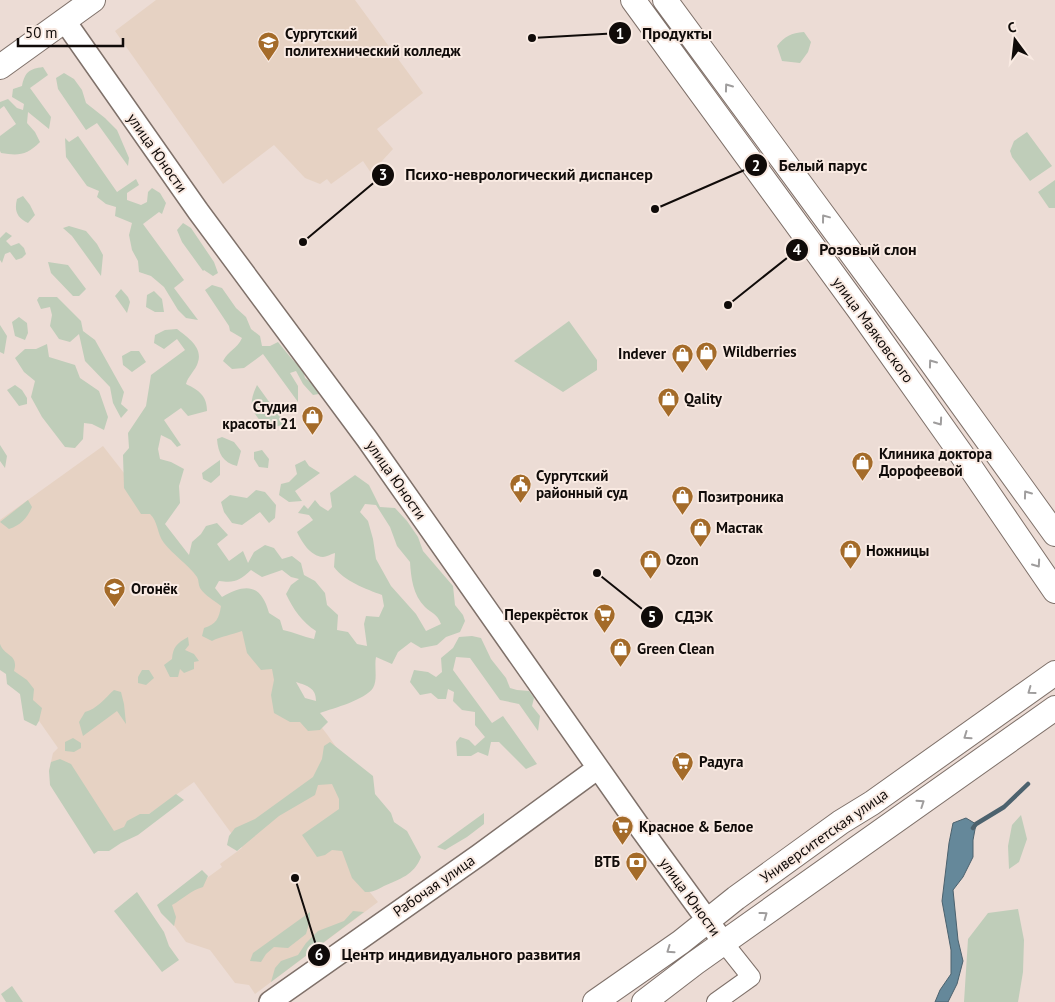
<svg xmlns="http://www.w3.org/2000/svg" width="1055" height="1002" viewBox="0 0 1055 1002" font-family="'PT Sans',sans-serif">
<rect width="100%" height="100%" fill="#ecdcd5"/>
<path fill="#e6d2c3" d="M156,0H355L423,93L377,129L393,149L371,173L363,161L331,184L327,179L320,184L305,178L274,145L223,184L115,31Z
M103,446L326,733L414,855L368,890L378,902L255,994L249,985L235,983L210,950L186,942L163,910L222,867L220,864L242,848L194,782L104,846L49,771L53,753L58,748L0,665V520Z"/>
<path fill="#bfcdb9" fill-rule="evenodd" d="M804,32L811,42L808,52L800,63L782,61L777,46C785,36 791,33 804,32Z
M43,67L48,75L30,88L51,117L49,129L28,112L27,123L35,132L40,142C27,155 19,156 1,153L0,151V136L16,124L4,106L0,109V102L8,99L17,108L23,110L24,104L12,97L13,89L22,86C25,72 29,69 43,67Z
M64,73L74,79L82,90L86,103L105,118L117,130L129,158L128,166L97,123L86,130L58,89L56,78Z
M1027,132L1052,166L1030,181L1012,157L1010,151L1014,141Z
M78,136L117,192L136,179L139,185L127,193V200L141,205L147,202L148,192L152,188L160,193L166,203L162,214L159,212L143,224L184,280L174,288L198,320L186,318L178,310L164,287L151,276L139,272L138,261L132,250L129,235L132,223L115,216L116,207L106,204L97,197L99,191L87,186L66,157L65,138L69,142Z
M1055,180V208H1049L1038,192Z
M23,196L30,205L35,215L28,223C17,218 14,211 17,199Z
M183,223L191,228L214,262L218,273L213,276L204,270L203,271L182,242L177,230Z
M69,226L86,231L97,244L103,255L101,276L72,236L63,228Z
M6,232L12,236L6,241L11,246L19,243L24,248L26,254L22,258L16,260L10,252L5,254L2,263L0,260V238Z
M48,262L68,265L86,289L79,296H73L51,273Z
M212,285L222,288L236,308L246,317L251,329L260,336L262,346H270L278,342L291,358L303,370L305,378L312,383L319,394L313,395L303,384L296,371L290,373L298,386V402L263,354L244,368L232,369L223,361C229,350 237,349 242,338L230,331L229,326L205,290Z
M121,289L128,297L130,302L127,313L115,296Z
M154,291L162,299L164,312H155L146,307L147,295Z
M39,297H57L81,321L83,331L95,340L124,392L121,404L128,410L121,418L113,403L110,387L85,361L79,334L70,342L59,339L50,326L52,315L50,307L41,309L37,300Z
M19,317L27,323L28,333L25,340L15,336L12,322Z
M569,321L597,360V370L563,392L514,361Z
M0,325L7,336L4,354L0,352Z
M177,329C187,337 203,347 198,362C196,370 188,376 186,384C199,390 207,396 207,411L188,416L181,408L164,420L181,445L177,447L171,440L161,435L158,449L160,459L171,462L184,469L179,486L180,503L165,524L189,555L192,542L201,534L206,526L217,523L228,535L217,544L229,561L243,551L248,563L254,552L265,545L274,548L282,559L292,556L301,563L304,575L315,581L325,593L327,605L338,615L337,630L348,632L357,644L367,646L364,624L366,616L379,617L384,606L382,595C366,589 344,581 334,567L335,553C331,554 326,557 323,557C310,556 302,542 297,532L313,520L309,515L298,513L304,505L308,509L315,500L320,506L328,511L332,507L330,493L355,475L369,485L380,507L395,508L407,521L418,537L423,551L453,586L455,605L463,615L465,621L460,632L446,637L437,645L421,648L411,642L398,652L392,664L376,657C374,667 378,679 373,688C365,700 334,708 320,713L328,722L320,730L308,731L300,722H290L274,713L271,695L274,680L272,669L261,670L247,653L242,631C232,635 221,636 212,641L202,636L204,628C216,624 219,619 221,606C215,601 204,595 200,588C198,584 199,580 197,577C188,564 173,555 164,543C157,534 158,521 150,514H141L124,488L123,455L129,448L128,433L146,406L151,375L185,350L177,339L164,349L154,343L155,335L165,330ZM365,504L376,505L390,527L397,546L410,562C411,578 413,595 425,607C432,614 437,613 441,624L426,631L416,614L391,586L376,559L373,539L368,521L360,512ZM251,570L262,577L282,570L291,577L299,579L291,585L286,594C293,609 302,622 316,631L314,639C303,637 294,632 283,630L280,620L269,613C261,584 246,583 222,597L215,588L219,581C235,583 239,581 251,570ZM296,682C308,686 316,688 316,701L305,698Z
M47,344L49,357L75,365L80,378L99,391L108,417L104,430L92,424L84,423L83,439L75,448L65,447L42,417L31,397L35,381L24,372L15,358L25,349H36Z
M131,351H139L146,362L132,372L123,365L122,356Z
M15,385L22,390L27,398V404L19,406L7,390Z
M257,385L285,424L275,427H265C252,411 247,406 257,385Z
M222,437L234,442L241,451L237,466C223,463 218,453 217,439Z
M0,445L7,456L5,468L0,461Z
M262,450L269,459L268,468L259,467L254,459V452Z
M220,460V475L211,483L203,479L202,473Z
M305,460L309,466L320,473L295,491L302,501L289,502L279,495L281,484L289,482L297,474L295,465Z
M256,490L265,492L276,505L275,518L269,523L260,512L242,525L232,523L224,512L221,502L230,495L247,498Z
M28,500L32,507C27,518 21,525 9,529L0,522Z
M472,636L481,638L491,659L506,678L510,688L517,690L529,691L534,698L532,706L540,716L538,731L519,704L500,700L470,658L456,657L453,670L492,723L503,716L537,764L526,769L499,742H491L488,756L478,752L471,756H457L456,742L460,737L469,740L475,746L485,737L475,725V712L462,710L453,701L454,692L448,689L446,699H438L431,693L420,695L410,682L414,670L428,672L436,677L442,672L441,658L453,648L459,637Z
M188,637L189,645L185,650L194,654L199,661L194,662V669L184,673L180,669L178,677H170L164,665L172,659C173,647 177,643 188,637Z
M0,644C5,657 19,654 14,671L27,680L34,689L33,700L42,708L39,721L36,726L24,720L20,694L7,684L6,674L0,670Z
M142,670H149L154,678L146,685L138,683V677Z
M114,690L121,692L124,704L126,724L117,711L83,736L79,722L85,712C97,709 105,698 114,690Z
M73,738L81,743V748L74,752L65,751V742Z
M330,742L373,776L375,794L391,813L394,822L407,831L421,857C414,875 400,879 384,886C376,890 374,892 365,892L352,878L342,851L332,850L325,855L317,857L302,835L339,809V799L332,784L318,785L315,795L279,816L237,851L227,845L229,836L235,828L255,819L313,777L322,759L324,746Z
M60,759L71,764L114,831L124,827L127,821L140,814H149L176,794L184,800L138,835L121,843L109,851H98L94,854L50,785L49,771L51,762Z
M484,813V824L467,837L445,850L437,847Z
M1021,815L1027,839L1019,862L1009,869L1008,846L1012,825Z
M202,870L208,876L203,887C191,890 183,899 172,905L176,917L174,926L161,913L157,905Z
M137,892L164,932L169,946L179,960L162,972L114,911Z
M1018,909L1024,940L1023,972L1018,1002H964L968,939L988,913Z
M353,911L364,912L271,982L275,968L281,961L298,955L306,943L318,931L344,921Z
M310,912V920L306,934L288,948L274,947L266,954L261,962L250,961L253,953Z
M12,986L23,1002H6L1,994Z"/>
<path fill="#65889a" stroke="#4c626e" d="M966,818L976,824L973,840V857L963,877L953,890L958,940L963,961L957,984L948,1002H935L940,990L951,974V950L942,901L949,843L953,823Z"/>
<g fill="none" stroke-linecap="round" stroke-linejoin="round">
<path stroke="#4c626e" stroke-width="4.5" d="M973,828L976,824L1004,807L1028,784"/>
<defs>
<path id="minor" d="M716,1002L751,977L724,943"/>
<path id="tertiary" d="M64,20L198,211L367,439L641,829L724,943
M270,1002L479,855L598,768"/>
<path id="secondary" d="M633,0L860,311L962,455L1055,591
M665,0L921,348L1055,534
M0,67L93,0
M595,1002L681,942L736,898L841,822L872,803L1055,673
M644,1002L695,963L1055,708"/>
</defs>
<use href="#minor" stroke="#7f716a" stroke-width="20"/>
<use href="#tertiary" stroke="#7f716a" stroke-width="24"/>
<use href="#secondary" stroke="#7f716a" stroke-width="26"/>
<use href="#minor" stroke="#fff" stroke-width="18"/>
<use href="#tertiary" stroke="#fff" stroke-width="21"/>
<use href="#secondary" stroke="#fff" stroke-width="24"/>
</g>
<defs><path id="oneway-chevron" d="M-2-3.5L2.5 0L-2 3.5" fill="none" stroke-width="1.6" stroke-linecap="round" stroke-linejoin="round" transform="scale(1.25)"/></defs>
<g stroke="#9f9d9d">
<use href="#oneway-chevron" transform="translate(728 87) rotate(-126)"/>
<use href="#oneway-chevron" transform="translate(825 218) rotate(-127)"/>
<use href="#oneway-chevron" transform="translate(932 363) rotate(-126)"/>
<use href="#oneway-chevron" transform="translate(939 422) rotate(55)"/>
<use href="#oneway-chevron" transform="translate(1027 494) rotate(-126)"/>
<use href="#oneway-chevron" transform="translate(1037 564) rotate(55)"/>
<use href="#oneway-chevron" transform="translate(1031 691) rotate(144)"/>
<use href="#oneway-chevron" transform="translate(967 736) rotate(145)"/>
<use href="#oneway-chevron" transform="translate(921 803) rotate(-34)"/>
<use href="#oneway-chevron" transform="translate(764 915) rotate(-36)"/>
<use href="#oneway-chevron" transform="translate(670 950) rotate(145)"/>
</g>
<defs>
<symbol id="university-pin" viewBox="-11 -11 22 30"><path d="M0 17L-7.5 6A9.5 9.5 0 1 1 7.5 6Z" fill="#a46b29" stroke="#f9eae2"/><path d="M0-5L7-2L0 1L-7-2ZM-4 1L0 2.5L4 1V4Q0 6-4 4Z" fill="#fff"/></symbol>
<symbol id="shop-pin" viewBox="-11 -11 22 30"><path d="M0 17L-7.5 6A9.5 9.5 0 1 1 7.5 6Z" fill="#a46b29" stroke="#f9eae2"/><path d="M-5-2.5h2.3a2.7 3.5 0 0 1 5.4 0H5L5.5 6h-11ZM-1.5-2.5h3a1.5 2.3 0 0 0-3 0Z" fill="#fff"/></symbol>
<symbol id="civic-pin" viewBox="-11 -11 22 30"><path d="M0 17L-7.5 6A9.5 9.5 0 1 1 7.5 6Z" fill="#a46b29" stroke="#f9eae2"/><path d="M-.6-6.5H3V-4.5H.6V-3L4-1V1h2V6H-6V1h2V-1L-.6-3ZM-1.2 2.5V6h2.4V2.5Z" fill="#fff"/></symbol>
<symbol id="school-pin" viewBox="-11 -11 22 30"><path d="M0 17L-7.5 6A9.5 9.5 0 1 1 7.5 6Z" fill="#a46b29" stroke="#f9eae2"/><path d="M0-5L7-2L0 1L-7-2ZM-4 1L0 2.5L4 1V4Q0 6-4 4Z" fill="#fff"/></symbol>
<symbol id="supermarket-pin" viewBox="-11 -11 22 30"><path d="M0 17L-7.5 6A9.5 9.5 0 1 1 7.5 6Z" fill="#a46b29" stroke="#f9eae2"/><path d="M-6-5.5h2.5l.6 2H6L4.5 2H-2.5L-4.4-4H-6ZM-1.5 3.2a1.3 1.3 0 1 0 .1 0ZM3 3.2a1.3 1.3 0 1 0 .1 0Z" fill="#fff"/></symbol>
<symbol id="bank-pin" viewBox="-11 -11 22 30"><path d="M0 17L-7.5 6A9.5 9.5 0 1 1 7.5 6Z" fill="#a46b29" stroke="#f9eae2"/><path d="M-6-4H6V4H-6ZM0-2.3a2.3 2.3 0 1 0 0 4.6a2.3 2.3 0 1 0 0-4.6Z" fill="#fff"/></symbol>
</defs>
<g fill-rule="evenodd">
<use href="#university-pin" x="256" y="30" width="25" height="34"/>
<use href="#shop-pin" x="694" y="340" width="25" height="34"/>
<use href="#shop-pin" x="670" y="342" width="25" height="34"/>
<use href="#shop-pin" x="656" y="386" width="25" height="34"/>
<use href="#shop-pin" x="300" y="404" width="25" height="34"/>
<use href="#shop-pin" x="850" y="450" width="25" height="34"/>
<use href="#civic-pin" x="508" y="472" width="25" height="34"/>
<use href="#shop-pin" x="670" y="484" width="25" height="34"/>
<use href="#shop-pin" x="688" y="516" width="25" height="34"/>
<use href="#shop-pin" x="838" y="538" width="25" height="34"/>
<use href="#shop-pin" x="638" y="548" width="25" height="34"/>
<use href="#school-pin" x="102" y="576" width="25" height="34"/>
<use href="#supermarket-pin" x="592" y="602" width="25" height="34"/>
<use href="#shop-pin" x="608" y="636" width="25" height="34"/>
<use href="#supermarket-pin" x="670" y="750" width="25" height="34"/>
<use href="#supermarket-pin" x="610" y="814" width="25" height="34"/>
<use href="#bank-pin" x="624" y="850" width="25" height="34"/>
</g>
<g text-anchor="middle" stroke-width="4" stroke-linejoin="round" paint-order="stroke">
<g font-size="15" font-weight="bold" fill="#100b09" stroke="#f9eae2" text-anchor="start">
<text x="285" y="39">Сургутский<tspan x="285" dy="17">политехнический колледж</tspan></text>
<text x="723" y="357">Wildberries</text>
<text x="666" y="359" text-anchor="end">Indever</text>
<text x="684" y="404">Qality</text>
<text x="297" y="412" text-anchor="end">Студия<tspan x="297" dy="17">красоты 21</tspan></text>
<text x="879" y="459">Клиника доктора<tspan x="879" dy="17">Дорофеевой</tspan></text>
<text x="536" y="481">Сургутский<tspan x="536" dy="17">районный суд</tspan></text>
<text x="698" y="502">Позитроника</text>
<text x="716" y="533">Мастак</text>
<text x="866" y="556">Ножницы</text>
<text x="666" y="565">Ozon</text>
<text x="131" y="594">Огонёк</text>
<text x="588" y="620" text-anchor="end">Перекрёсток</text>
<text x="637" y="654">Green Clean</text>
<text x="699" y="767">Радуга</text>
<text x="639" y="832">Красное &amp; Белое</text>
<text x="620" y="867" text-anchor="end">ВТБ</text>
</g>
<g font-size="15" fill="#100b09" stroke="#f9eae2">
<text transform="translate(157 153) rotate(55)" y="5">улица Юности</text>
<text transform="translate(873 330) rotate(54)" y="5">улица Маяковского</text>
<text transform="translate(396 480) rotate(55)" y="5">улица Юности</text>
<text transform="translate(824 836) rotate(-35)" y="5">Университетская улица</text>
<text transform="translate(434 886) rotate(-35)" y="5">Рабочая улица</text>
<text transform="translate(690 897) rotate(54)" y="5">улица Юности</text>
</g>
</g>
<path fill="none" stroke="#100b09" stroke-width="2" d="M532 38L620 33M655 209L756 165M303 242L383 175M728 305L797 250M597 573L652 617M295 878L319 955"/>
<g fill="#100b09" stroke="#f9eae2" stroke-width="2">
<circle cx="532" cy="38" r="5"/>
<circle cx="655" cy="209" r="5"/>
<circle cx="303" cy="242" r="5"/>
<circle cx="728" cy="305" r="5"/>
<circle cx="597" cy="573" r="5"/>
<circle cx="295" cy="878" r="5"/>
<circle cx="620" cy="33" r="12"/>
<circle cx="756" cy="165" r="12"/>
<circle cx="383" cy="175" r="12"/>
<circle cx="797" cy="250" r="12"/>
<circle cx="652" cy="617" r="12"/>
<circle cx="319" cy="955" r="12"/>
</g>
<g font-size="15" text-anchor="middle" font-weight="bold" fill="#fff">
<text x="620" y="39">1</text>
<text x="756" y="171">2</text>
<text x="383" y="180">3</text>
<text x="797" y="255">4</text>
<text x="652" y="622">5</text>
<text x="319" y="960">6</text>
</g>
<g font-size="16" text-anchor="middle" font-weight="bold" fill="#100b09" stroke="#f9eae2" stroke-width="4" stroke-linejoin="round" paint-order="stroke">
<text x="677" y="39">Продукты</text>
<text x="823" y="171">Белый парус</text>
<text x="529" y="180">Психо-неврологический диспансер</text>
<text x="868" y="255">Розовый слон</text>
<text x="694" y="622">СДЭК</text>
<text x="461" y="960">Центр индивидуального развития</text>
</g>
<g transform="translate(1015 40) rotate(345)" stroke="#f9eae2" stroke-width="4" paint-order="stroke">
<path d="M0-4L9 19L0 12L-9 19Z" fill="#100b09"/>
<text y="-8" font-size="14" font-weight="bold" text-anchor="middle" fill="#100b09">С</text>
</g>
<path d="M18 38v8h105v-8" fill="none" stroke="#100b09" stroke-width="2.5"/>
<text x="25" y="38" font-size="15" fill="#100b09" stroke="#f9eae2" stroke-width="4" paint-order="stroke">50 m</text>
</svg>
